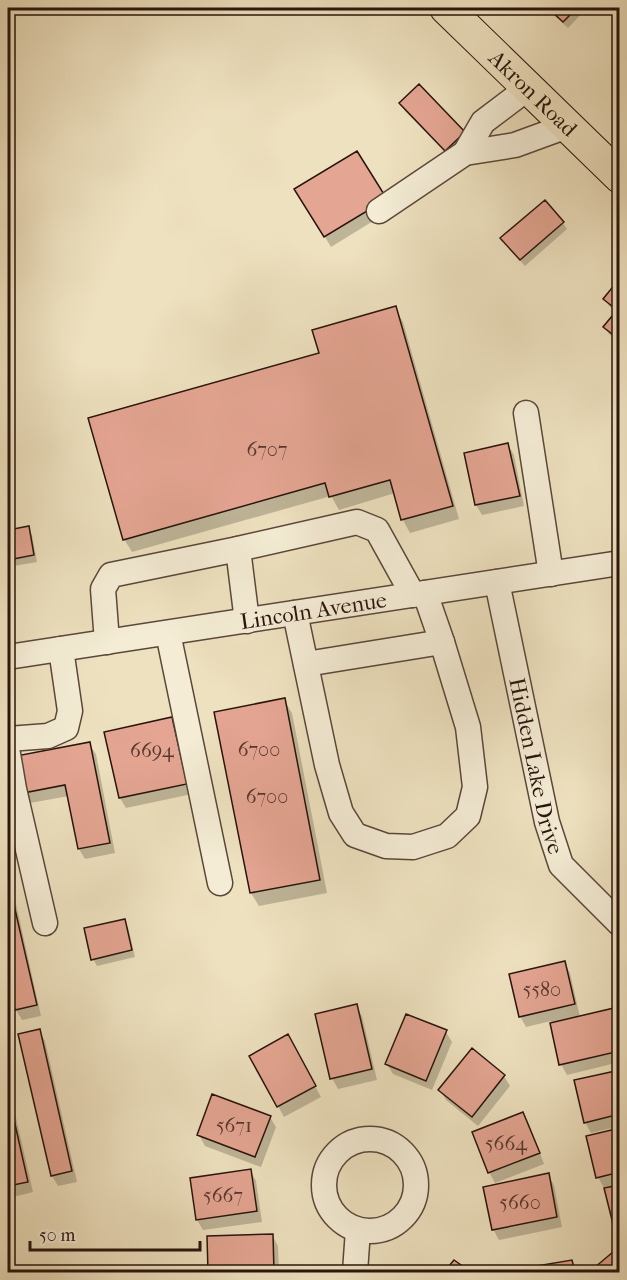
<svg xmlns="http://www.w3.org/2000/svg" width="627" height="1280" viewBox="0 0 627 1280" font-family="'IM FELL French Canon',serif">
<rect width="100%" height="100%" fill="#eee1bf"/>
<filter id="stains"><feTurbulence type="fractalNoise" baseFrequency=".00333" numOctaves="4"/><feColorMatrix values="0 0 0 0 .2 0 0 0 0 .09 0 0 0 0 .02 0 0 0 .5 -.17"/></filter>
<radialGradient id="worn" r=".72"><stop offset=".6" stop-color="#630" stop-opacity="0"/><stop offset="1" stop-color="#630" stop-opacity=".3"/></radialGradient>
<path fill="#0003" d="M546,8H587L568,28Z
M401,104L464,132L450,157L405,111Z
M296,189L391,210L331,247Z
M563,223L567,229L525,266L506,245L502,238Z
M620,281V343L609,334L605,328L617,312L609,306L605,299Z
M395,308L403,322L459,519L410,533L403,520L395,493L339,510L331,496L132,552L124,539L321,354Z
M508,445L514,455L524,506L482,515L476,505Z
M28,528L32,535L37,562L8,567V532Z
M284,700L292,713L327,893L259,906L251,893L216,713Z
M172,719L178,729L192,794L126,808L120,798L106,733Z
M89,744L96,754L115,853L85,859L79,849L69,796L30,803L24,793Z
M8,868L41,1016L22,1020L16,1010L8,972Z
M124,921L128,927L135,957L97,966L93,959Z
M564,962L570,973L580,1017L614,1009L620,1020V1062L567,1075L561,1064L551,1021L526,1027L520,1016Z
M356,1006L362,1016L377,1080L338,1089L332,1078Z
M39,1031L45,1041L77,1182L58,1186L52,1176L20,1035Z
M446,1032L452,1042L432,1090L393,1074L387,1064Z
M287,1036L321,1097L284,1117L251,1056Z
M620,1071V1126L591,1133L585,1122Z
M504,1076L510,1086L478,1126L446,1100L440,1090Z
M8,1083L33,1192L13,1197L8,1187Z
M523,1113L529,1124L544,1164L495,1183L489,1172Z
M270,1117L276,1127L261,1167L205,1146L199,1135Z
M620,1130V1237L616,1231L606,1187L604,1188L598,1177Z
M250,1170L256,1181L262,1222L203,1230L197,1220Z
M548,1175L554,1185L562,1227L499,1240L493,1229Z
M272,1235L278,1246L279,1272H210L209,1237Z
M572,1261L578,1272H532V1268Z"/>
<path fill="#e4a592" stroke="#28140d" stroke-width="1.5" d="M548,8H577L563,22Z
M419,84L465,132L445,151L399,103Z
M357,151L387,199L324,237L294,189Z
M545,200L564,222L520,260L500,238Z
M620,278V333L616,337L603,327L617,310L603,299Z
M396,306L453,506L401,520L390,480L329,497L325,483L123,540L88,418L319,353L312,330Z
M508,443L520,496L475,505L464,453Z
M29,526L34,555L8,560V530Z
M285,698L320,880L250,893L214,712Z
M172,717L187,784L119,798L104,732Z
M90,742L110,843L78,849L65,785L23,793L16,756Z
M8,879L37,1005L15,1010L8,978Z
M125,919L132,950L91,960L84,928Z
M565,961L575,1004L519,1017L509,974Z
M357,1004L372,1069L330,1079L315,1014Z
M614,1008L620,1030V1051L559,1065L550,1023Z
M406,1014L447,1030L426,1081L385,1064Z
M40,1029L72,1171L51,1176L18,1034Z
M288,1034L316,1086L277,1107L249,1056Z
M472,1048L505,1075L472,1117L438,1090Z
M620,1070V1114L584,1123L574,1080Z
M8,1093L28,1182L8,1186Z
M212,1094L271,1116L255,1157L197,1135Z
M523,1112L540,1153L488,1173L472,1132Z
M620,1128V1172L596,1178L586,1136Z
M251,1169L257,1211L196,1220L190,1178Z
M549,1173L557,1217L492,1230L483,1187Z
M620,1185V1231L615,1232L604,1188Z
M273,1234L274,1272H208L207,1236Z
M620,1246V1272H598L594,1268Z
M454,1260L471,1272H444Z
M572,1260L575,1272H531L530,1267Z"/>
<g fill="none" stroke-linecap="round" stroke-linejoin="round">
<defs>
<g id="minor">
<path d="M465,153L483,122L528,88"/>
<path d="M379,211L465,153L515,145L567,126"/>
<path d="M526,413L551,574"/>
<path id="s1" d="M497,582L547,822L561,865L620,924"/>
<path d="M295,613L327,765L341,813L355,835L386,846L413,847L447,836L468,816L475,787L468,727L442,642L425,593"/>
<path d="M247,621L238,549L357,522L377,530L413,595"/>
<path d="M168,633L220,883"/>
<path d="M107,642L103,589L111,575L238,549"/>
<path id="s2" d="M8,657L620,563"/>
<path d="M306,664L442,642"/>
<path d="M8,739L48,736L66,728L70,711L61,649"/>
<path d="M8,754L14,789L45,923"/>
<circle cx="370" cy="1185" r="46"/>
<path d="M355,1272L358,1230"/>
</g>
<g id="major">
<path id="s3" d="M446,8L620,177"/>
</g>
</defs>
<use href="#minor" stroke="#5a473a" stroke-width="27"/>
<use href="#major" stroke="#28140d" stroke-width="34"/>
<use href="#minor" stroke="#f4ecd5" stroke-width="24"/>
<use href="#major" stroke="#eee1bf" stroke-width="32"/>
</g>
<g text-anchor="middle" stroke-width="5" stroke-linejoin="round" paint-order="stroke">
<g font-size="20" fill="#57382e">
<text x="267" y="456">6707</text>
<text x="259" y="756">6700</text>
<text x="152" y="757">6694</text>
<text x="267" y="803">6700</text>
<text x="542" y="996">5580</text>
<text x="234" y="1132">5671</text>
<text x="506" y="1150">5664</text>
<text x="223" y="1202">5667</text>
<text x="520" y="1209">5660</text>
</g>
<g font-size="22" fill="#28140d" stroke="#f4ecd5">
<text dy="8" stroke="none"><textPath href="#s3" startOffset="122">Akron Road</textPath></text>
<text dy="8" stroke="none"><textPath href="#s2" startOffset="309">Lincoln Avenue</textPath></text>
<text dy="8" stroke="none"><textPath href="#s1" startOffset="188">Hidden Lake Drive</textPath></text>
</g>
</g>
<rect width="627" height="1280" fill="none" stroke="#eee1bf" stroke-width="30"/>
<rect x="9" y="9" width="609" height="1262" fill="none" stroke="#28140d" stroke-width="3"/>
<rect x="15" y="15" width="597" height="1250" fill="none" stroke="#28140d" stroke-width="1.5"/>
<path d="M30 1241v9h170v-9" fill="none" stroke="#28140d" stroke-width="3"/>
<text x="39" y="1241" font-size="18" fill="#28140d" stroke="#f4ecd5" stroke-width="4.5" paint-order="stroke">50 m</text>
<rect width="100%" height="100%" filter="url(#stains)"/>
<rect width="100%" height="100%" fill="url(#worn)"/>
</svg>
